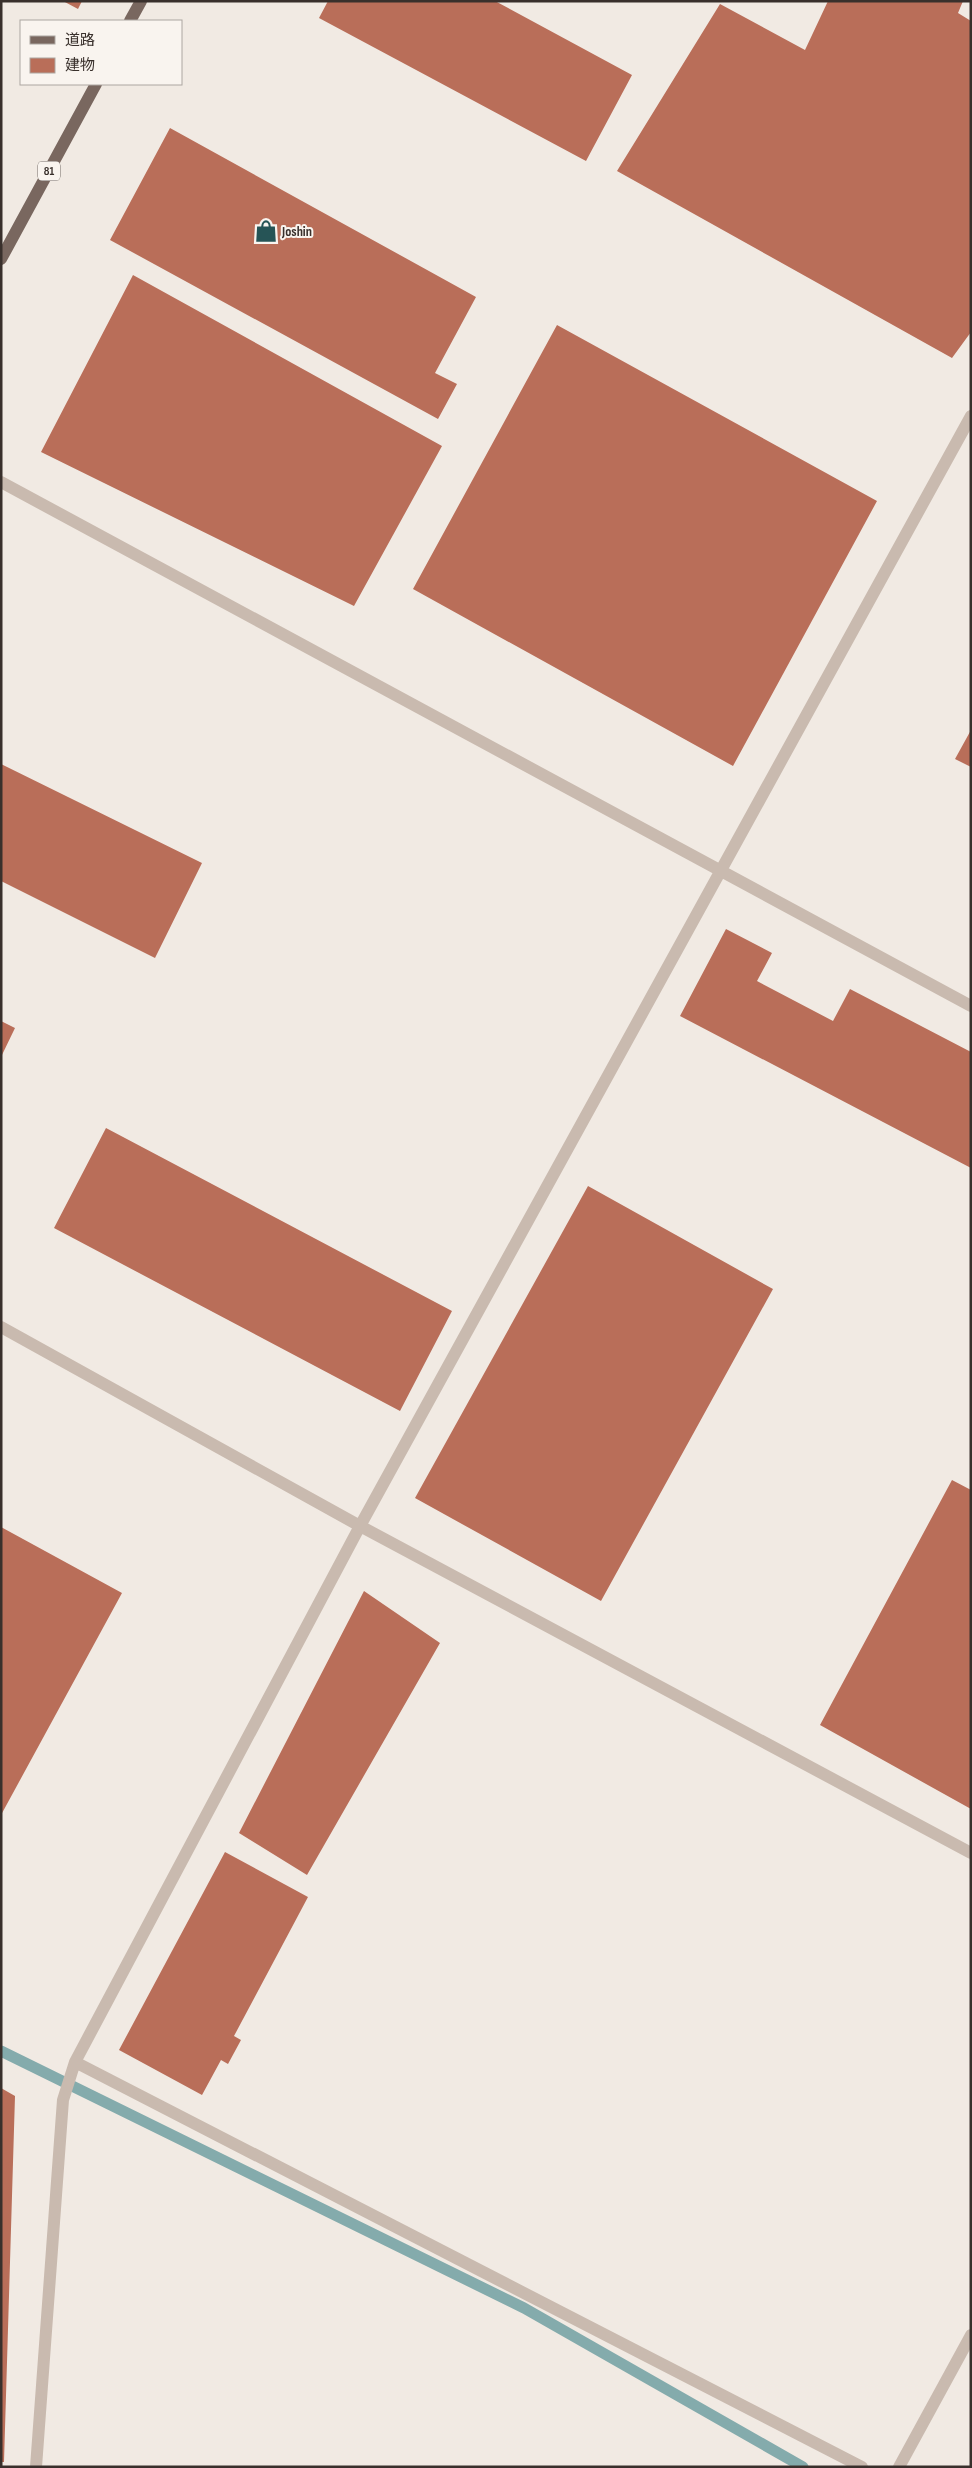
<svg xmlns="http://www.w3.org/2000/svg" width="972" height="2468" viewBox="0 0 972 2468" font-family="'Sofia Sans Condensed','Noto Sans JP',sans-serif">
<rect width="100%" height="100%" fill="#f1eae3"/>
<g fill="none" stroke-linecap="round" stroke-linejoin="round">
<path stroke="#84abac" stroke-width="11" d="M1,2051L524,2308L803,2467"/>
</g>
<path fill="#b96e59" d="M63,1H82L78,9Z
M328,1H495L632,75L586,161L319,18Z
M828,1H963L958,13L971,21V332L952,358L617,171L720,4L805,50Z
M170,128L476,297L435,373L457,384L438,419L110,240Z
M133,275L442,446L354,606L41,452Z
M557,325L877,501L733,766L413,589Z
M971,730V767L955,759Z
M1,764L202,863L155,958L1,881Z
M726,929L772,953L757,981L833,1021L850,989L971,1052V1168L680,1016Z
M1,1021L15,1028L1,1057Z
M106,1128L452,1311L400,1411L54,1228Z
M588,1186L773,1289L601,1601L415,1498Z
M952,1480L971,1490V1809L820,1725Z
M1,1527L122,1593L1,1815Z
M364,1591L440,1643L307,1875L239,1833Z
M225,1852L308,1897L234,2036L241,2040L228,2064L221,2060L202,2095L119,2050Z
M1,2088L15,2096L4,2462H1Z"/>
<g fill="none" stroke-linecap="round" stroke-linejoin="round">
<path stroke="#c9baaf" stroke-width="12" d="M1,482L971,1006
M1,1327L360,1526L971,1853
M75,2062L862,2467
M36,2467L63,2100L75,2062L360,1526L971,416
M899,2467L971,2335"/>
<path stroke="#79675f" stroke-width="12" d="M130,21L141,1
M1,259L96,84"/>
</g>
<defs>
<symbol id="shop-bare" viewBox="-9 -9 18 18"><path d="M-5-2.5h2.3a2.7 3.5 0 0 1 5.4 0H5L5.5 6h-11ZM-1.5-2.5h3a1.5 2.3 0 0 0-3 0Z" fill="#265456" stroke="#f9f4ef" stroke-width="2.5" paint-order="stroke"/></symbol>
</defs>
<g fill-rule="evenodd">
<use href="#shop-bare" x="250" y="215" width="32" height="32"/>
</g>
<g text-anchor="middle" stroke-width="4" stroke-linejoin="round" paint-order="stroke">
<rect fill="#f9f4ef" stroke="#736b66" stroke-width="1" x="38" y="161.5" width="22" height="19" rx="4"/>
<g font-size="12" font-weight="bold" fill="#39302c">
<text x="49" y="175">81</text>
</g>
<g font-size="14" font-weight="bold" fill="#39302c" stroke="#f9f4ef" text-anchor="start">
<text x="282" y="236">Joshin</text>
</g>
</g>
<rect width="972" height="2468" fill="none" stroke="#39302c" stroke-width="5"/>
<rect x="20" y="20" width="162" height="65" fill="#f9f4ef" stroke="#aca6a1"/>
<rect x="30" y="36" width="25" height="8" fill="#79675f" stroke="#aca6a1"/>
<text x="65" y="45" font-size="15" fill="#39302c">道路</text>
<rect x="30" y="58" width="25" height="15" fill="#b96e59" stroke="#aca6a1"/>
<text x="65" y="70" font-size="15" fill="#39302c">建物</text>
</svg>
